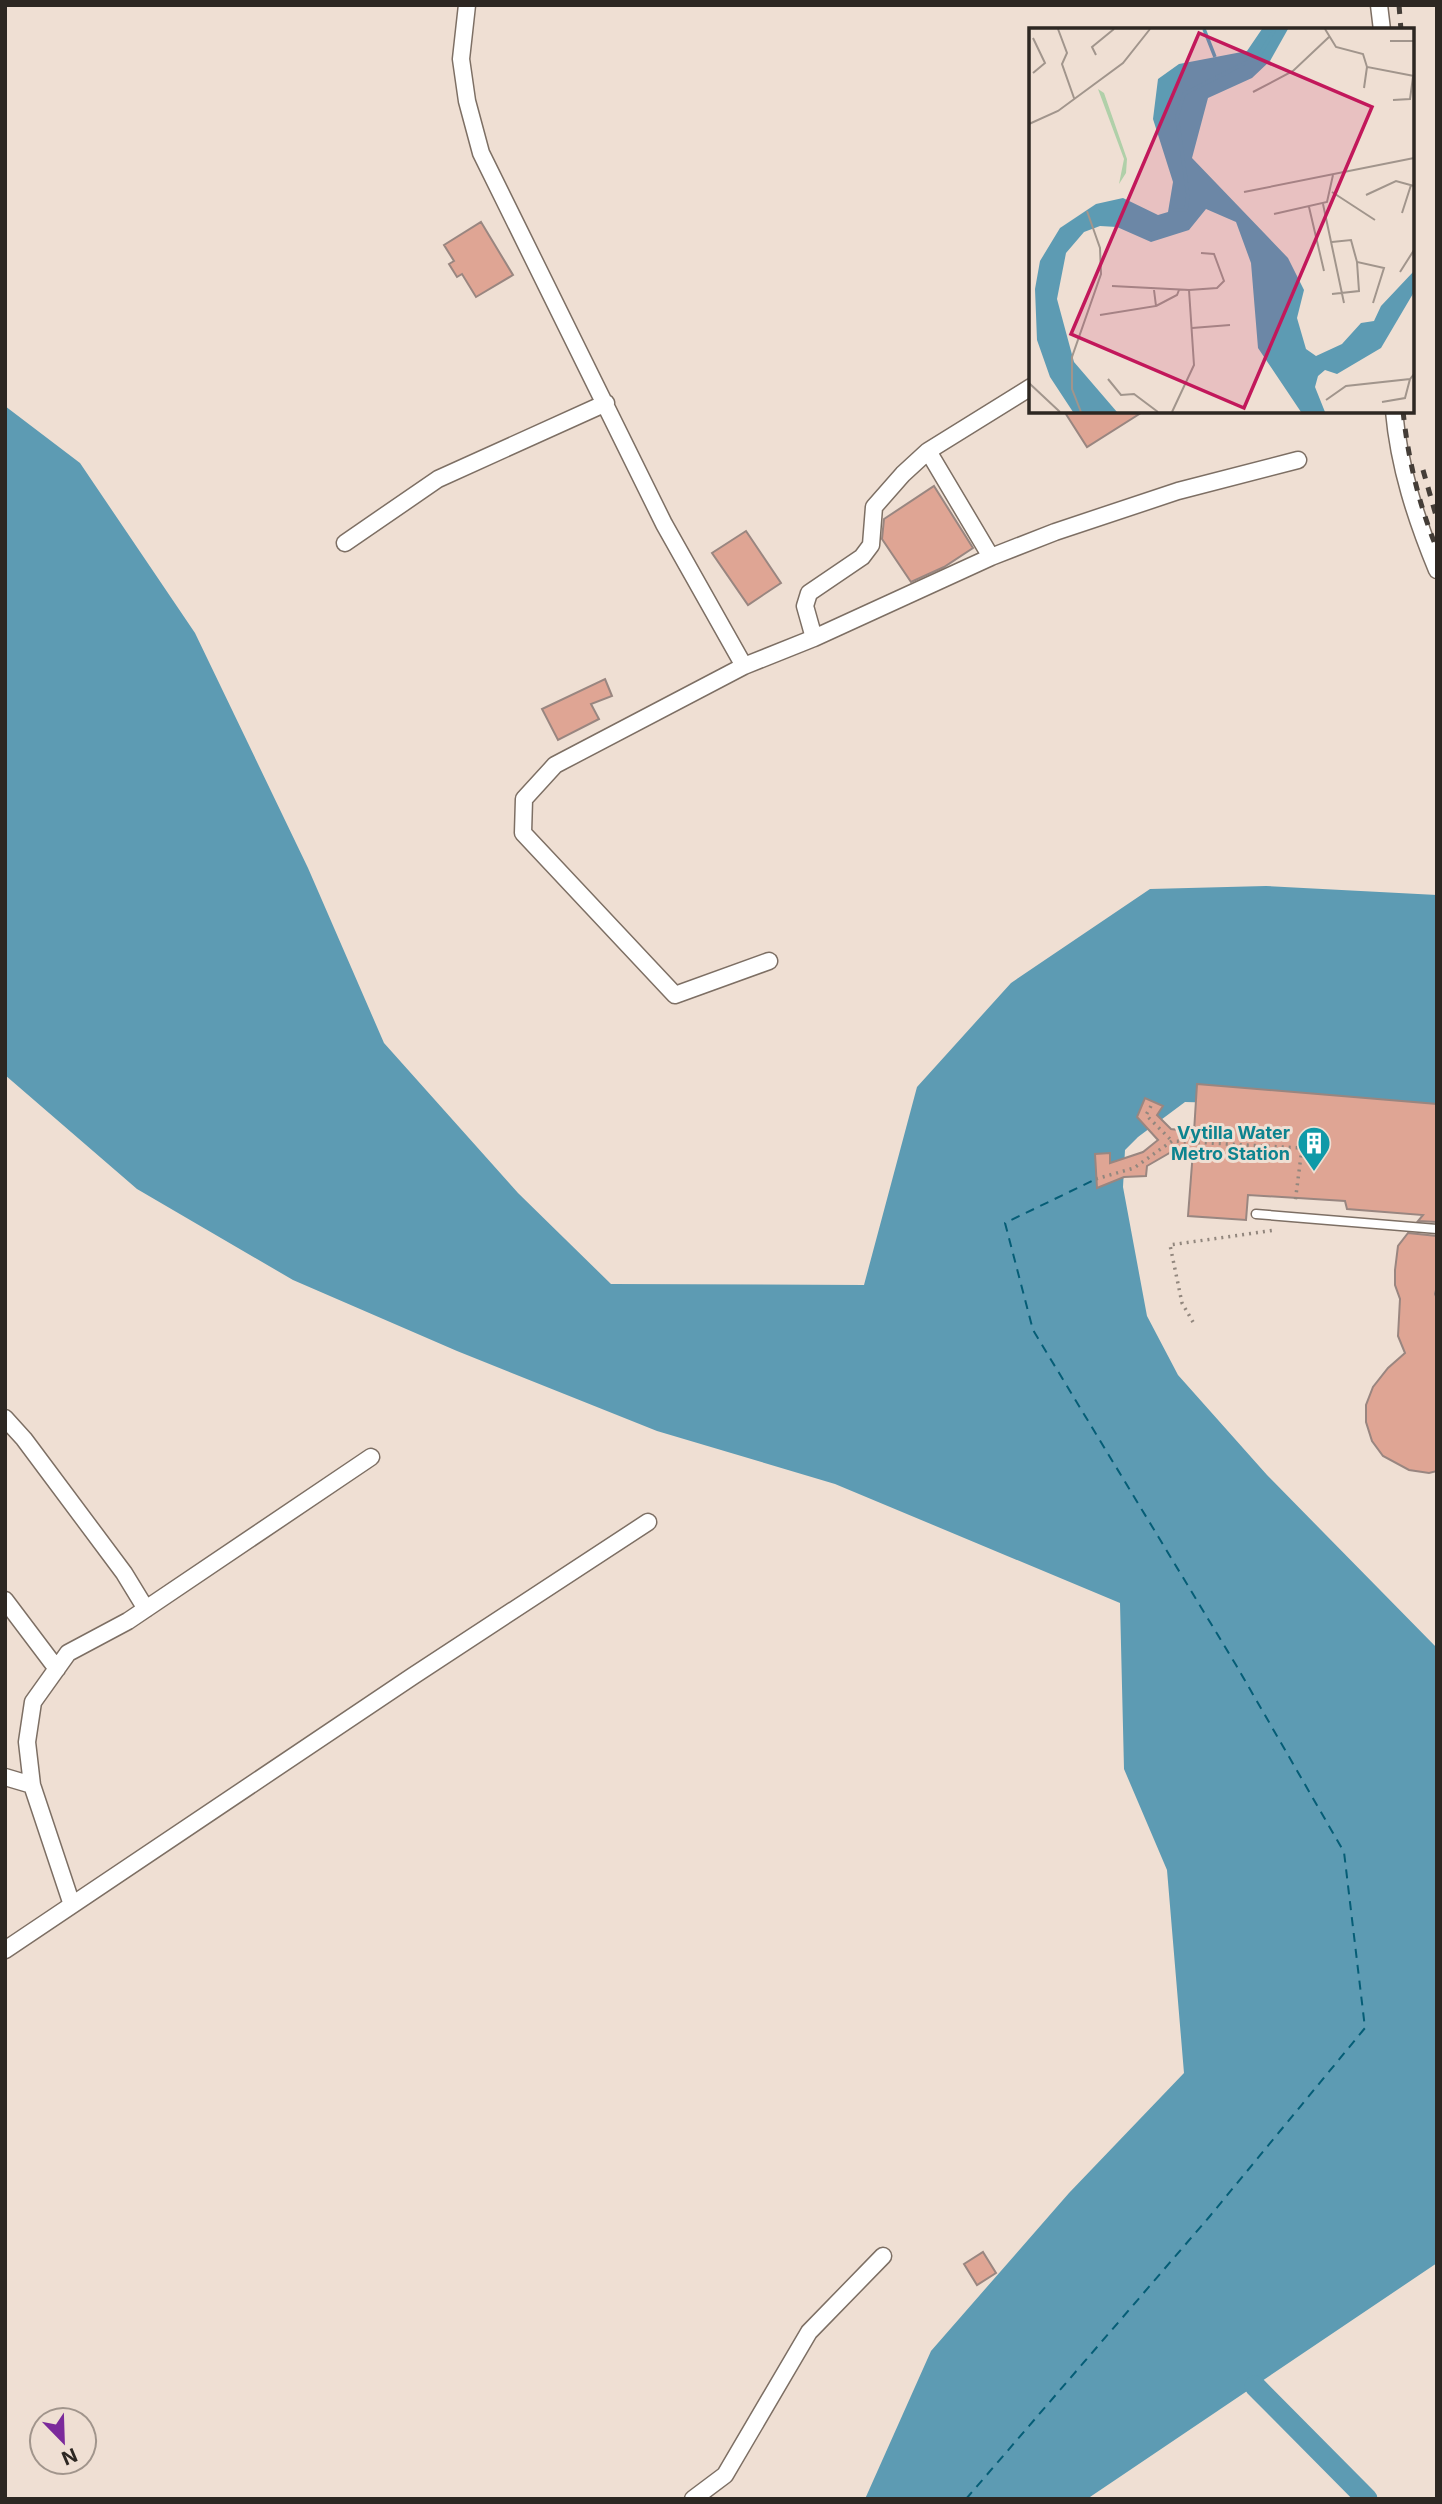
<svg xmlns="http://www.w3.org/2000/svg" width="1442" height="2504" viewBox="0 0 1442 2504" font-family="Inter,sans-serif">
<rect width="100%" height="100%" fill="#efdfd3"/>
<path fill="#5d9bb3" d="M5,406L80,463L195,633L308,868L384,1043L518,1193L611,1284L864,1285L917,1087L1011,983L1150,889L1266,886L1437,895V1115L1307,1105L1185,1102L1138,1137L1125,1150L1123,1187L1147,1316L1178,1375L1267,1475L1437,1648V2263L1087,2499H865L931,2351L1069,2193L1184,2073L1167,1870L1124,1769L1120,1603L835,1484L657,1431L457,1351L293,1280L137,1189L5,1075Z"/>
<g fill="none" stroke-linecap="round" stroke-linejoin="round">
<path stroke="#5d9bb3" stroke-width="21" d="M1255,2386L1367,2499"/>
<path stroke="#055d76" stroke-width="2" stroke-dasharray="9 7" stroke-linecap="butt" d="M966,2499L1210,2216L1365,2028L1344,1852L1236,1665L1033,1330L1005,1223L1096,1179"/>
</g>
<path fill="#dfa594" stroke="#998680" stroke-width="2" d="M481,222L513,275L476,297L462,274L457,277L449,264L454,261L444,245Z
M1064,411H1144L1087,447Z
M934,486L973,548L944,567L911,582L882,539L884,519Z
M746,531L781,583L748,605L712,553Z
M605,679L612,696L591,704L599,719L558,740L542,709Z
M1197,1084L1437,1104V1222L1418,1221L1423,1215L1347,1209L1345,1201L1248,1195L1246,1220L1188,1216L1193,1151H1173L1147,1166L1146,1176L1124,1177L1097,1188L1095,1154L1110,1153V1163L1143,1152L1158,1140L1137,1117L1145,1098L1163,1106L1157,1115L1171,1129L1194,1132Z
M1408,1233L1437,1236V1286L1435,1294L1437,1299V1471L1429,1473L1409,1470L1383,1456L1372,1441L1366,1422V1405L1373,1387L1388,1368L1405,1353L1398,1336L1400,1299L1395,1285V1270L1398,1246Z
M983,2252L996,2273L977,2285L964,2264Z"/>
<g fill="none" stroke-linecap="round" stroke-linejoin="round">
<defs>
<path id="lane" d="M1256,1214L1437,1229"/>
<path id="street" d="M467,5L461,59L467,101L481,153L664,524L744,666L814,638L991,557L1055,532L1178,491L1298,460
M1379,5L1382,30
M1394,411C1399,467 1416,519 1437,570
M345,543L438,479L606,403
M991,557L928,451L1031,387
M814,638L805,606L809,593L862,557L871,545L874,507L903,474L928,451
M744,666L555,765L524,799L523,833L675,995L769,961
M5,1418L24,1439L124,1573L146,1609
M5,1600L57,1669
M5,1777L32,1785
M72,1905L32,1785L27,1742L33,1702L68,1653L128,1621L371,1457
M5,1950L413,1676L648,1522
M693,2499L725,2475L809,2332L883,2256"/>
</defs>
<use href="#lane" stroke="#7d6f64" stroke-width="11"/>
<use href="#street" stroke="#7d6f64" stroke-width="19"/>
<path stroke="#92877e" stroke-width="3.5" stroke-dasharray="2 5" stroke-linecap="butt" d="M1151,1106L1146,1115L1172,1141
M1096,1179L1134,1168L1172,1141L1302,1148L1295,1203
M1193,1322L1182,1303L1170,1245L1275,1230"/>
<use href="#lane" stroke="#fff" stroke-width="8"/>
<use href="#street" stroke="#fff" stroke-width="16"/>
<path stroke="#443d37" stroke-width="5" stroke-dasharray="9 9" stroke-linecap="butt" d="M1399,5L1401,30
M1403,411C1408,459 1419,505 1437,549
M1423,470L1437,519"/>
</g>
<defs>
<symbol id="building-pin" viewBox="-11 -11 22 30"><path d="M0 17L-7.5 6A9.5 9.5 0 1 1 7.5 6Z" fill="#0f9aa8" stroke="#efdfd3"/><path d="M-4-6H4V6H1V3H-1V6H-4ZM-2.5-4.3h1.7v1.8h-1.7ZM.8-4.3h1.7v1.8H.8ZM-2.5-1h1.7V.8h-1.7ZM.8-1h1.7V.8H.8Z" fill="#fff"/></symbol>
</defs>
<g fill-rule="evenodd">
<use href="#building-pin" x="1295" y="1124" width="38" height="52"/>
</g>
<g text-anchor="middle" stroke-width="6" stroke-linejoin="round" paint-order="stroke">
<g font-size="18" font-weight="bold" fill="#0d838f" stroke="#efdfd3" text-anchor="end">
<text x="1290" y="1139">Vytilla Water<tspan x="1290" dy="21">Metro Station</tspan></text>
</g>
</g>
<g transform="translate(1029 28)">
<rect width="385" height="385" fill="#efdfd3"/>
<path d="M69,61L75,65L98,131L97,145L90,156L95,131Z" fill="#b0d0a9"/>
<path d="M233,1H259L241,33L223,50L179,70L163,130L259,230L275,262L268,290L277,321L287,328L313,316L332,295L345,293L352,278L385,243V264L352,320L308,346L296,342L289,348L286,359L296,384H272L229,320L222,235L207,194L177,181L160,202L122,214L88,199L71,198L55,204L37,225L28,271L45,334L88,384H44L21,349L8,312L6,261L11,233L31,200L67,176L94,170L129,187L139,184L144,154L124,91L129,51L150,36L218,23Z" fill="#5d9bb3"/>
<path fill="none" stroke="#5d9bb3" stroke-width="3.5" d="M175,1L186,29M144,182H157L159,167L148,89L155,66L230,28L246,1"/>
<path fill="none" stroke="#a1958c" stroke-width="2" d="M29,1L38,25L33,36L45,70M296,1L307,19L334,26L338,39L385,48M361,13H385M67,27L63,19L85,1M4,45L16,35L4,10M335,60L338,39M224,64L264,43L300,9M364,72L381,71L384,49M0,96L29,83L94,35L121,1M215,164L385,130M303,164L346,192M337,167L367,153L385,158M294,176L315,275M280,179L295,243M373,185L382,157M245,186L298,174L304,147M303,214L322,212L328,234L355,240L344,275M371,244L385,222M83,258L160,262L165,337L143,384M160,262L188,260L195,253L185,226L172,225M303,266L330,263L328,234M127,278L148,267L150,262M71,287L127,278L125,262M163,300L201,297M79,351L92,367L105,366L129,384M0,355L31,384M297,372L317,358L381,351L385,346M353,374L376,370L381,351M52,384L43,361V329L72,246L71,220L58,183"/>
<path fill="#c2185b" fill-opacity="0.15" stroke="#c2185b" stroke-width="3.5" d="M170,5L343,79L215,380L42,306Z"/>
<rect width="385" height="385" fill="none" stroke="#2d2722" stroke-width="3.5"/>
</g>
<rect width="1442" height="2504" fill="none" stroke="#2d2722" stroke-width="14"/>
<g transform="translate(63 2441) rotate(157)"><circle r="33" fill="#efdfd3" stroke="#a1958c" stroke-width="2"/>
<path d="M0-5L12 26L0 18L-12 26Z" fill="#7b2a9b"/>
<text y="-10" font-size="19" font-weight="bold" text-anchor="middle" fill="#2d2722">N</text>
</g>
</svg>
